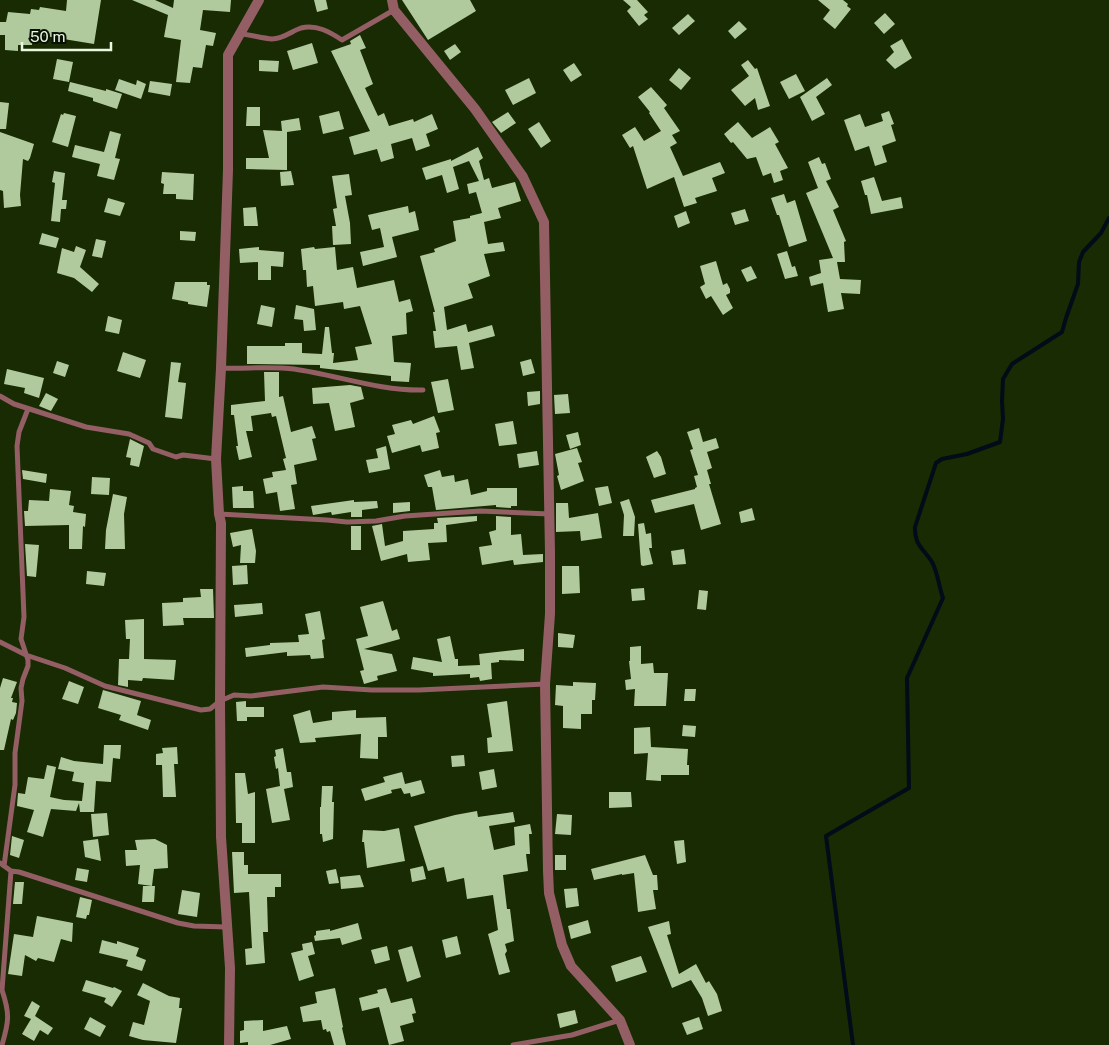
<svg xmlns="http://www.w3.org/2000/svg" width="1109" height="1045" viewBox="0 0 1109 1045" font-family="'Public Sans',sans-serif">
<rect width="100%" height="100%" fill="#182b03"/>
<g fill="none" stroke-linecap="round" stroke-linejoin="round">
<path stroke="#020b18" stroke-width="4" d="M853,1045L826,836L909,788L907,678L943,598C939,587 938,573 932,562C924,549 914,545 915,527L936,463L942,459L967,454L1000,442L1003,419L1002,401L1003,379L1012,364L1062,332L1066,318L1078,284L1079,262L1083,252L1101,233L1109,218"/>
</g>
<path fill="#b1ca9d" d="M67,0H101L94,44L33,34L32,45H18V51L5,50V35H0V22H6L8,12L30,14L31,9L39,10L40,7L66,11Z
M132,0H155L173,8L174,0H231L230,12L203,10L200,30L216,33L213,46L206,45L202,68L193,67L190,83L176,82L181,40L164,37L168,15Z
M314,0H326L328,9L317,12Z
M402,0H470L476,11L428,40Z
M623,0H637L648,12L644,15L648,19L639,26L627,11L631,7Z
M818,0H843L848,4L847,6L851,9L835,29L823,19L830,10Z
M885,13L895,24L884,34L874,23Z
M688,14L695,21L679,35L672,28Z
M739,21L747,29L735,39L728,31Z
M360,35L366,48L360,50L373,84L365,88L378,116L384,113L389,126L413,119L414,122L432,114L438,129L426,134L430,146L416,151L412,138L391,144L394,158L381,162L377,149L354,155L349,137L370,131L331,51L351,44L350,41Z
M902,39L912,58L895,69L886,60L894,52L890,46Z
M312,43L318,63L293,70L287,51Z
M455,44L461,52L450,60L444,51Z
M57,59L73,62L69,82L53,79Z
M259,60L279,61L278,72L259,71Z
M748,60L755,69L757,68L770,106L758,110L755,98L745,106L731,90L749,76L741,65Z
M574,63L582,75L571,82L563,70Z
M679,68L691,78L681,90L669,80Z
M796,74L805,91L789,99L780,82Z
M529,78L536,93L513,105L505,90Z
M827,78L832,85L816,97L825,114L812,121L800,97Z
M119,79L136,85L137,80L146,84L141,99L115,90Z
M150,81L172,84L170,96L148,92Z
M70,82L106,91V89L122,94L117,109L93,101V98L68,91Z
M651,87L667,105L664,108L680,131L672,135L677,143L670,147L683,176L720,162L725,173L712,178L717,191L695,198L697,203L684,207L674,177L647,189L633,146L630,148L622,135L635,127L644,141L661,131L649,113L650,112L638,97Z
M0,102L9,103L6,129H0Z
M247,107H260V126H246Z
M339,111L344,129L323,134L319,116Z
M889,111L894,124L891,125L896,141L882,146L887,162L875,166L869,146L855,151L844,120L860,114L865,127L883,121L881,114Z
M508,112L516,123L501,133L492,122Z
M64,113L76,116L68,147L52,142L61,114L63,115Z
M299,118L301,130L287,132V170L246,169V158H269L263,130L282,131L281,121Z
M539,122L551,141L541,148L528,129Z
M738,122L752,138L770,127L779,142L775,144L788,168L780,171L783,180L774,183L771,173L763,176L756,157L747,159L733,142L731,143L724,134Z
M110,131L121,134L115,158L120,159L114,180L97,176L100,164L72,157L75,145L104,152Z
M0,132L34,144L30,158L28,161L23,159L20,195L21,206L4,208L3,191L0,190Z
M478,147L483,158L479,161L484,180L489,178L492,188L515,182L521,201L498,208L501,218L484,222L488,244L503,242L505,251L484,254L490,276L468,284L473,298L444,307L447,330L466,324L468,332L492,325L495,336L469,343L474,368L461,370L457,346L435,348L433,331H436L433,312H435L420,256L435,252L434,249L456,241L453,221L470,218V216L482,213L476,192L469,194L467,184L479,181L469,161L453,167L459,189L447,193L442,175L426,180L422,168L451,159V161Z
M819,157L822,164L825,163L831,179L826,181L839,207L833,210L846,241L844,242L845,262H837L840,279L861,280L860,294L841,293L844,309L828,312L823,283L811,286L809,277L821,273L819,260L833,258L806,193L818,188L808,162Z
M54,171L65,173L62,200H67L66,209H61L60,222L51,221L55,183L52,182Z
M291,171L294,185L281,186L280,172Z
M162,172L194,174L193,200L176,199V194H163L164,184L161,183Z
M349,174L352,195L345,196L350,223L351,244L333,245L332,226H336L333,209L337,208L332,176Z
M874,177L882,201L901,197L903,208L871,214L867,195H865L861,181Z
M784,194L787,203L795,200L807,241L789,247L779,215H777L771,198Z
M108,198L125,203L120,216L104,212Z
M408,206L409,213L415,211L419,230L392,237L397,257L363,266L360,252L384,247L380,228L372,230L368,215Z
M256,207L258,226H244L243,208Z
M745,209L749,221L735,225L731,213Z
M686,211L690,223L678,228L674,216Z
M180,231L196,232L195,241L180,240Z
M42,233L59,238L56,248L39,244Z
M96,239L106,241L102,258L92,256Z
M76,246L86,250L80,267L99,284L92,292L74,278L57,273L62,248L74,252Z
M259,247V250L284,252L283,267L271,266V280H258V262L240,263L239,249Z
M314,247L315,249L335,247L337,270L353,267L357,288L394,280L399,302L410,299L413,311L406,313L407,334L392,336L394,362L411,363L409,382L391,381V376L320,368V365L247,364V346H285V343H302V353L322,354L325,327H329L332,353H334L333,363L358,360L355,347L372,344L360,306L344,309L343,302L315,306L313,286L307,287L306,270H303L301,249Z
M787,251L792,267L795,266L798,276L785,279L777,254Z
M716,261L723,285L727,283L730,289V293L726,295L733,308L723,315L711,296L706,299L700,287L705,284L700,266Z
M751,266L757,278L747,282L741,270Z
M175,282H207V285H210L207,307L188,304V302L172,299Z
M261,305L275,308L272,327L257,324Z
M296,305L314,309L316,330L304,331L303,320L294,319Z
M108,316L122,320L119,334L105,331Z
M123,352L146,360L140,378L117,371Z
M531,359L535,373L523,376L520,362Z
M57,361L69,365L65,377L53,373Z
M171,362L181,363L178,382L186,383L182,419L165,417Z
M7,369L44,378L39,398L24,393L25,388L4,384Z
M264,372H279V397L283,396L291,432L312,426L316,438L312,439L317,460L294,465L297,484L291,485L295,509L280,511L277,492L266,494L263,479L273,477L272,472L286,470L283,459L286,458L276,416L272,417L271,413L251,416L253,431H246L252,457L239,460L236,446H238L234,415H231V405L265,401Z
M448,379L454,410L438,413L431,382Z
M350,385L361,387L364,399L350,403L355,427L335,431L329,403L313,404L312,388Z
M540,391V404L528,406L527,392Z
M46,393L58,399L51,411L39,406Z
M568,394L570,413L555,414L554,395Z
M434,416L440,432L436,433L439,448L422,452L420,445L392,453L387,436L395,434L392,425L411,420L413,424Z
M513,421L517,444L499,446L495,424Z
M699,428L703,442L716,438L719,448L707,452L712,468L707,470L711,484H709L721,524L701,530L694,504L655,513L651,500L695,489V488L697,487L694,476L698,475L690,450L693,449L687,432Z
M578,432L581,445L570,449L566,435Z
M130,439L144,446L139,467L130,465L131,458L126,457Z
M386,446L390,469L369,473L366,460L378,458L376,449Z
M577,448L582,462L578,463L584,481L561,490L557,476L559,475L555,454Z
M537,451L539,465L519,468L517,454Z
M657,451L661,457L666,474L654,478L646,457Z
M22,470L47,474L46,483L23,479Z
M440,470L442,477L454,475L455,482L468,479L471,495L487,491V488H517V506H511V508L496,507V505L436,510L432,487H428L424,475Z
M92,477L110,478L109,495L91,494Z
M243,486V491H253L254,508H233L232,487Z
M608,486L612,503L599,506L595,488Z
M50,489L71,491L69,505L74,506L73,512L86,514L85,527L83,526L82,549H69V525L25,526L24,511H28L29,500L49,501Z
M113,494L127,497L124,514L125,549H105L106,530Z
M629,499L635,517L634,536H623L624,515L620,502Z
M354,500V502L377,501L378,508L362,510V517H351V512L332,515L331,512L313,515L311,506Z
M410,502V511L393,513V503Z
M556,503H568L569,518L598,513L602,538L581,541L580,531L556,532Z
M752,508L755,520L741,523L739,512Z
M477,516V521L446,525L447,542L428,543L430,560L408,562L407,554L381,561L372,526L382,524L385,546L403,541V531L434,529V523H438L437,518Z
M496,516L511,517V535L521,534L523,555L543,554V562L514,565L513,560L482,565L479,547L492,545L489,532L496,530Z
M644,523L646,534L651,533L652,548H649L653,564L643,566L641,565L638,524Z
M351,526H361V550H351Z
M252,529L256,551L255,563H240L241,545L233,547L230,533Z
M25,544L39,545L36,577L27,576Z
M684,549L686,564L673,565L671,551Z
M247,565L248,584L233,585L232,566Z
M562,566H579L580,593L562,594Z
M87,571L106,573L104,586L86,584Z
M644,588L645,600L632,601L631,589Z
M200,589H213L214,618H183L184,625L163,626L162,603L183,602V598L201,597Z
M699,590L708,591L706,610L697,609Z
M383,601L392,631L397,629L400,639L364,649L392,654L397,671L377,676L378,680L364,684L360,671L364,670L356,639L368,636L360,607Z
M262,603L263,614L235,617L234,605Z
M320,611L325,639L322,640L324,658L311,659L310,655L287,656V652L246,657L245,648L270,645V643L299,642L298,635L309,634L305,614Z
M144,619V659L176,660L174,680L143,678L142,681L128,680V687L118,685L119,659H129L130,639H126L125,620Z
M558,633L575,635L573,648L558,647Z
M450,636L455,659H458V666L480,665L479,654L524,649V661L499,660V662L491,663L492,679L480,681L479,677L470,678V674L433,676V673L411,669L413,657L442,662L437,639Z
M641,646V664L653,663L654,673H668L666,706H634L635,689L626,690L625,680L631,679L629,661H630V647Z
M3,678L17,682L11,698H13L12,702L17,703L16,713L13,720L11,719L4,750H0V688Z
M69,681L84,687L78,704L62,699Z
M573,682L596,683L595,700H592V714H581V729L563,728V706L555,705L556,685L573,686Z
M685,689H696L695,701H684Z
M103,690L141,701L137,715L151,720L148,730L119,720L121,715L98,708Z
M246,701V707H264V717H247V721H237L236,702Z
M507,701L513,751L488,753L487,738L492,737L487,704Z
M310,710L313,723L332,720V712L356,710V718L386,717L387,737H378V759L360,758L361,734L315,738L316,742L300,743L293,715Z
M683,725L696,726L695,737L682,736Z
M650,727L651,747L688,749L687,765H689V775H661V781L646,780L648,753L634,754V728Z
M104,745H121L120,759L113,758L111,782L96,781L94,812H80L79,803L76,811L51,809L43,837L27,832L34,810L17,806L18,793L25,794L28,777L44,779L47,765L56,767L50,797L64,800L82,801L84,783L72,781L74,772L58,769L61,757L74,761L103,764Z
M177,747L178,764H174L176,797H163L162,765H156V754L163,753L162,748Z
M283,748L287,772H291L293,787L284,789L290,820L272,823L266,789L280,786L278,768L276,769L274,757L276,756L275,750Z
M464,755L465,766L452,767L451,756Z
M494,769L497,787L482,790L479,772Z
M402,772L405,784L421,780L425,793L411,797L410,793L404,794L401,788L391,790L392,793L365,801L361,789L385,782L383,777Z
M235,773H245L248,794L255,792V843H242V823H236Z
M322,786H333L332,802H334L333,839L323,842L322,834H320V807H321Z
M609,792H631L632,807L609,808Z
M477,811L478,817L513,812L515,822L489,826L494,850L515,845L514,827L530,824L532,834H529L530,854H526L528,871L503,875L507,909H510L514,941L505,944L507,951L505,954L510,972L499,975L488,934L498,930L493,895L467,899L464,878L447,882L444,867L428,871L414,826L455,815Z
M107,813L109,835L93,837L91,814Z
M557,814L572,815L571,835L555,834Z
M399,828L405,861L367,868L364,842H362L363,830L384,831Z
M12,836L24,840L19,858L10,855Z
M98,839L101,861L85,857L83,841Z
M155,839L167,845L168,868L154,869L152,886L138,884L140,865L126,866L125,850H137L135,840Z
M684,840L686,862L677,864L674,841Z
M232,852H244V865H248V874H281V887H275V897H267L268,932H263L265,963L246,965L245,949L252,948L249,892L234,893Z
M555,855H566V870H555Z
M645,855L653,875H657L658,890H653L656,909L638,912L634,873L622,875V874L594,880L591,869Z
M423,866L426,879L412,882L410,869Z
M77,868L89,870L87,882L75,880Z
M336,869L339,883L329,884L326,871Z
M360,875L364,887L341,889L340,877Z
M15,882H24L22,904H13Z
M143,886H155L154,902H142Z
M577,888L579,906L566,908L564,889Z
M182,890L200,893L197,917L178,914Z
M80,897L92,900L89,915H87L86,919L76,917Z
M37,916L73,923L72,942L61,939L54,962L38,958L36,961L25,955L22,976L8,974L14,934L33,937Z
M588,920L591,933L571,939L568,926Z
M669,921L671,934L667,935L679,974L696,964L706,983L709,981L717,994L722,1011L708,1016L702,998L691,980L672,988L648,927Z
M358,923L362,939L342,945L340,938L315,941L314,936L316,935V931L330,929V931Z
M457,936L461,954L446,958L442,940Z
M102,940L117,944V941L139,948L136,956L146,960L142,971L126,966L128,960L99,953Z
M312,942L315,954L308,956L314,976L299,981L291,953L303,950L302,944Z
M387,946L390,960L375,964L371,950Z
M412,946L421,977L407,982L398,950Z
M641,956L647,972L616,982L611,966Z
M86,980L113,988L114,987L122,991L112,1007L104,1002L106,998L82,991Z
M143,983L169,996L180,998L179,1008H182L176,1043L143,1040L129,1036L133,1022L144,1025L150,1001L137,995Z
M335,988L343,1027L342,1028L346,1045H334L330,1031L327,1032L326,1029L323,1030L321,1020L303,1022L300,1007L317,1003L315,992Z
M386,988L391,1003L412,998L416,1013L412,1014L414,1022L400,1026L404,1041L389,1045L379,1007L362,1011L359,998L378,993L377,990Z
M32,1001L40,1006L35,1016L53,1028L48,1035L40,1030L34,1041L22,1034L31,1019L24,1016Z
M575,1010L578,1023L560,1028L557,1014Z
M90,1017L106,1026L100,1037L84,1029Z
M699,1017L703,1029L687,1035L682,1023Z
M263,1020V1031L287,1026L291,1039L270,1045H248V1042L240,1043V1031L244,1030V1021Z"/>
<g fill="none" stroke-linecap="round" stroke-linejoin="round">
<path stroke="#945e65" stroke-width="5" d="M241,34C251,35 262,38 272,39C283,39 292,31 301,28C316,24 330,32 342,40L394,10
M221,368C245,369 270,366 294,369C337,375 379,391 423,390
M0,396L14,404L86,427L129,434L149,443L153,449L176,457L183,455L216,459
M219,514L327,520L347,522L376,521L405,516L480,511L549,514
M0,642L26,655L65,668L105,686L201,710L210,709L220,701L234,695L251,696L323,687L372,690H419L545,684
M0,863L11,871L19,872L178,923L194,926L227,927
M4,866L15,785V753L22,701L21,688L23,679L28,666V660L21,639L24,617L17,446L19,432L28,409
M2,1045C9,1021 10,1014 2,990L11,871
M513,1045L572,1035L620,1020"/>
<path stroke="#945e65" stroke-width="10" d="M392,0L394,10L475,109L523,177L544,222L550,553V614L545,684L548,871L549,893L562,945L571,966L620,1020L630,1045
M229,1045L230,968L221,837L220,701L221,523L219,514L216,459L221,368L228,170V55L259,0"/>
</g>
<path d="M22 42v8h89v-8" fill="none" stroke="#ebf8e1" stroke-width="2.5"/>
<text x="30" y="42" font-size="15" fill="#ebf8e1" stroke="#081103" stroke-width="4" paint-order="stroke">50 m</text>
</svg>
